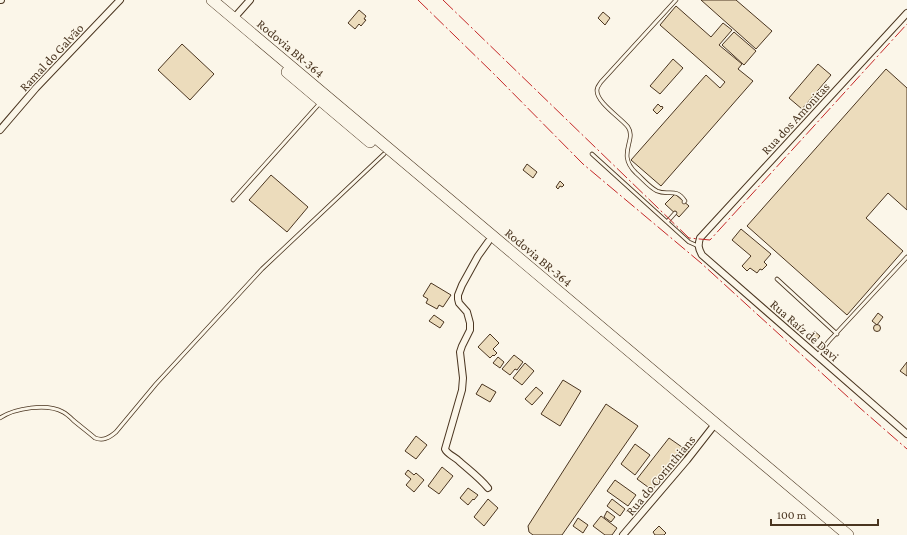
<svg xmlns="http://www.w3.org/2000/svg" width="907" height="535" viewBox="0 0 907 535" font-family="'Crimson Pro',serif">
<rect width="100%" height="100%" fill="#fbf6e9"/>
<path fill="#ecdcbc" stroke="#4a3520" d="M701,0H736L772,31L756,49Z
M676,6L711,37L723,23L732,30L719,45L742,64L738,69L753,81L661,186L631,160L706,75L720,88L725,82L660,25Z
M359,10L366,16L364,19L366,20L361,26L359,24L355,29L348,23Z
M603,12L610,18L605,25L598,18Z
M734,32L756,51L744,65L722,45Z
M182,44L214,74L190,100L158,70Z
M673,59L683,68L660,94L650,86Z
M818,64L831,75L802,109L789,98Z
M886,69L907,88V210L888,193L866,218L903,251L847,315L747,226Z
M658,104L661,107L662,106L663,108L657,114L653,110Z
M527,164L537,172L533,178L523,170Z
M271,175L308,207L287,232L249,200Z
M560,181L564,185L562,187L560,186L558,189L556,187Z
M675,194L689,206L679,217L665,204Z
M741,229L771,254L764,262L767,265L762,270L760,269L757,273L750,268L747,271L742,266L751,256L732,240Z
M431,283L451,295L443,307L439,305L437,309L426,303L428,299L423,296Z
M878,313L883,317L877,325L872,321Z
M434,315L444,322L440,328L429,321Z
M873.5 328a3.5 3.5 0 1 1 7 0a3.5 3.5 0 1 1-7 0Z
M814,331L820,336L816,341L810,336Z
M490,334L499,343L493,349L497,353L494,356L493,355L490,358L478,347Z
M514,355L523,362L517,370L515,369L510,375L502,369Z
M498,357L504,362L500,368L493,363Z
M907,362V376L900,371Z
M525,363L534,371L522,385L513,378Z
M563,380L581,391L560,426L541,414Z
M482,384L496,392L490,402L476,394Z
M536,387L543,393L532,405L525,399Z
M606,404L638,426L562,535H533L529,532L528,526Z
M416,436L427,445L416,459L405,451Z
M669,438L689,452L685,456L675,461L652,490L637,479Z
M635,444L650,455L635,475L621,464Z
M442,467L453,476L439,494L428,486Z
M408,470L414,475L416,473L424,480L414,492L406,485L411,479L405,474Z
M615,480L636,495L628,506L607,491Z
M468,488L478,495L474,500L473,499L468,505L460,498Z
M488,499L498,508L484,526L474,517Z
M612,499L625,509L620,516L607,506Z
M607,511L615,517L611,522L604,517Z
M601,516L617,528L612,535H605L593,526Z
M578,518L588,525L583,533L573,526Z
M659,526L666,533L664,535H655L653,532Z"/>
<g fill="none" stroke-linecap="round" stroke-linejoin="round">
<defs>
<path id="service" d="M676,0L601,82C599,85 597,87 597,90C596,102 621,118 628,127C637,140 616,154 636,173C643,179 649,187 657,191C668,196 676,187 685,201L684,202
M592,154L667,222
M233,200L320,103
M675,213L667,222L689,242L698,246
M777,279L837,334
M817,356L829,341L907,257
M0,418C15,408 47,403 63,412C67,414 70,417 73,420C80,426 88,432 95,438C103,441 109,438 116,432L156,384L262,269L384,154"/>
<path id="minor" d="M0,0H1
M907,13L700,238C698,245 698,248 702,255L907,434
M234,18L250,0
M0,130L36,88L120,0
M488,488C480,478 469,470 459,461C455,457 447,454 445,449L462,390L463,378L460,352L462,346L470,330V323L467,312L459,303L458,299V295L462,285L478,256L488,242
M623,535L687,460L712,428"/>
<path id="trunk" d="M212,0L848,535
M287,72L370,142"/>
</defs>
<use href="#service" stroke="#4a3520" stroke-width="4.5"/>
<use href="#minor" stroke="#4a3520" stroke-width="8"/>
<use href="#trunk" stroke="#4a3520" stroke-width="12"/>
<use href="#service" stroke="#fbf6e9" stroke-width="3"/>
<use href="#minor" stroke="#fbf6e9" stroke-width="6"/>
<use href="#trunk" stroke="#fbf6e9" stroke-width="11"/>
<path stroke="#c62828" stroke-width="1" stroke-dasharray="14 3 2 3" stroke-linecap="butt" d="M418,0L494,74L583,164L701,263L860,408L907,449
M443,0L689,238L710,240L907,24"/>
</g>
<g text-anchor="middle" stroke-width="3" stroke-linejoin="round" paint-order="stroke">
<g font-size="13" fill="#4a3520" stroke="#fbf6e9">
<text transform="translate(291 48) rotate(40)" y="5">Rodovia BR-364</text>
<text transform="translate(51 57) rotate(-47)" y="5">Ramal do Galvão</text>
<text transform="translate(795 118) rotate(-47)" y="5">Rua dos Amonitas</text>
<text transform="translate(539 257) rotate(40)" y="5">Rodovia BR-364</text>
<text transform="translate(805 330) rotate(41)" y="5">Rua Raíz de Davi</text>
<text transform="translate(660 475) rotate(-50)" y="5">Rua do Corinthians</text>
</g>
</g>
<path d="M771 519v6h107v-6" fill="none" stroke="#4a3520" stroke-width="2"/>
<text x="777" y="519" font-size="12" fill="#4a3520" stroke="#fbf6e9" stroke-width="3" paint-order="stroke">100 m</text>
</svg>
